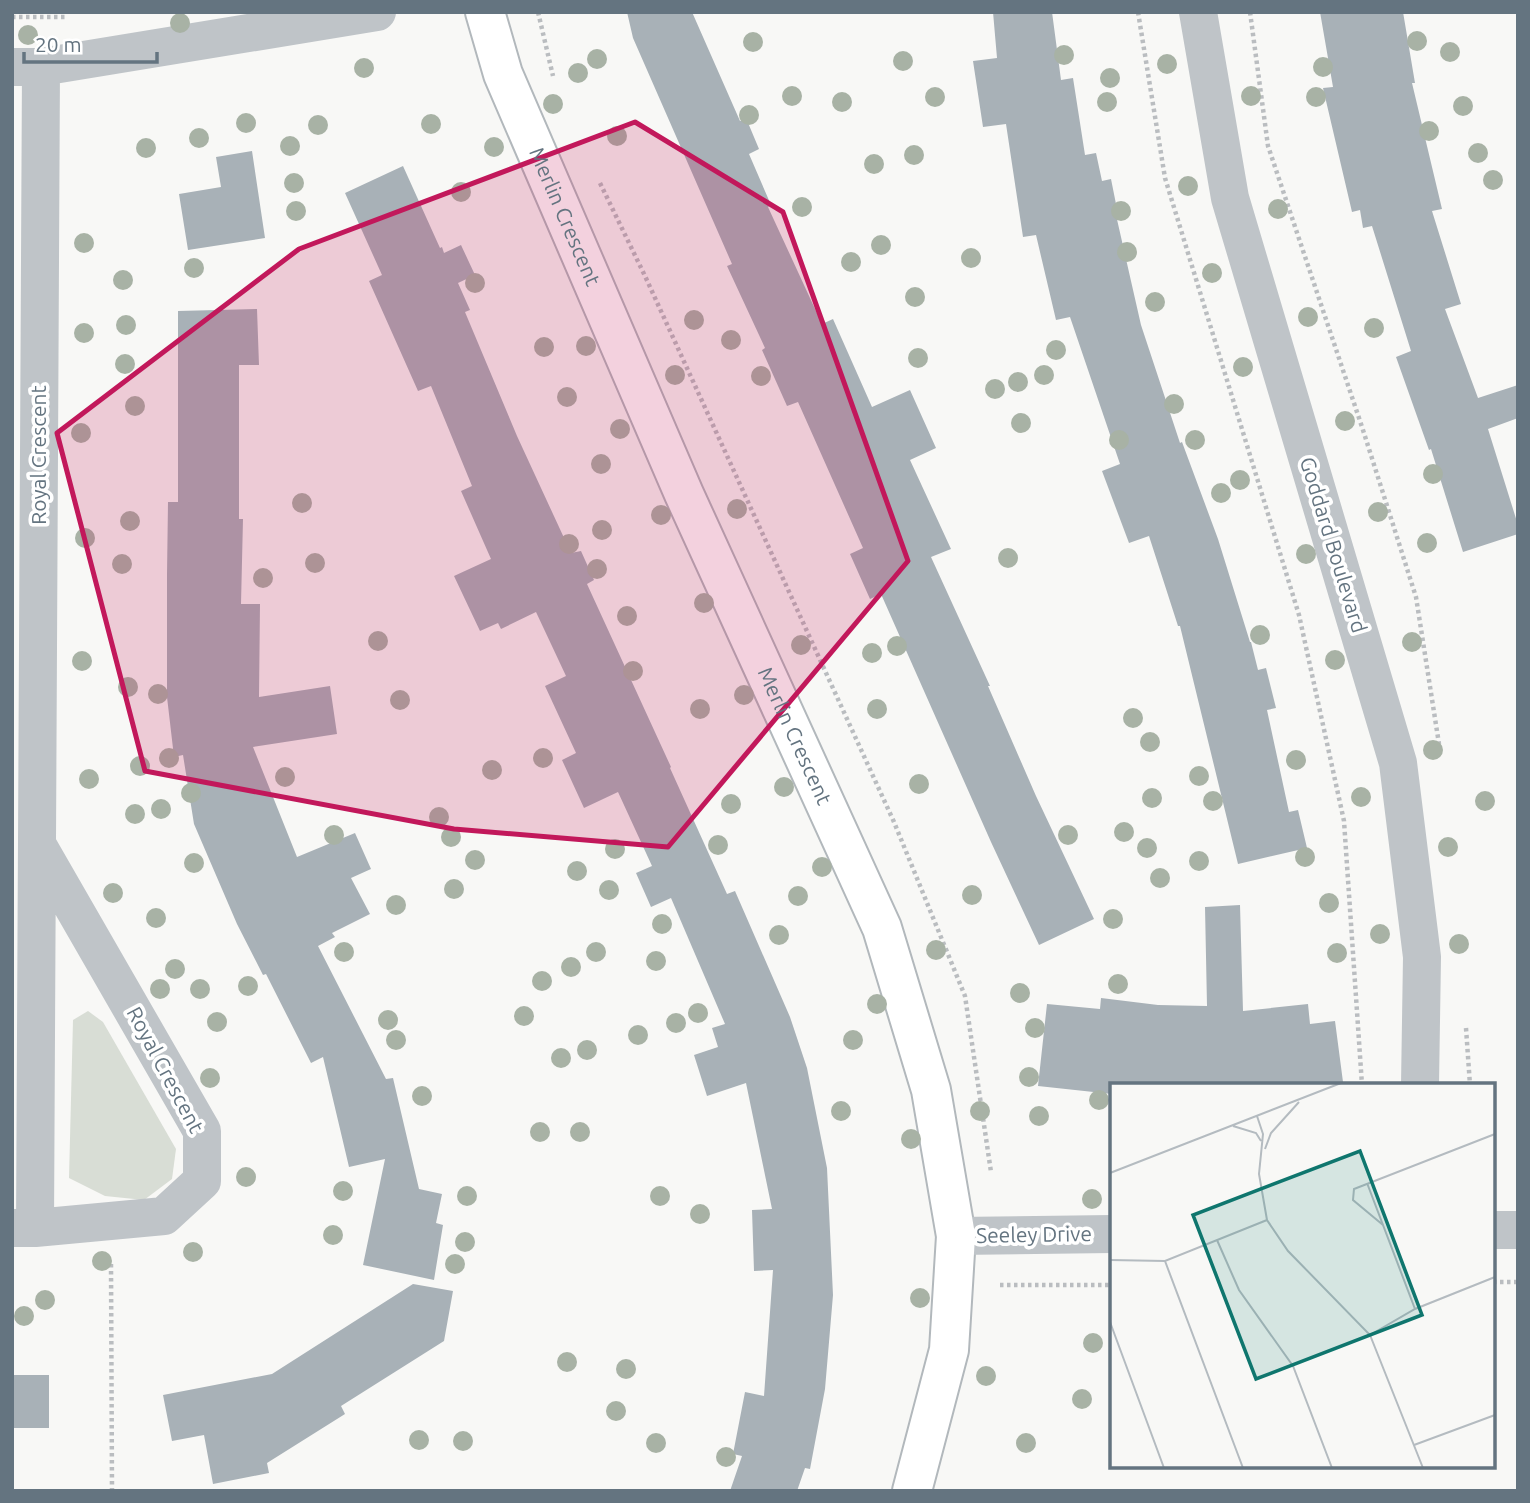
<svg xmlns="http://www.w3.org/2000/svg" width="1530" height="1503" viewBox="0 0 1530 1503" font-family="Ubuntu,sans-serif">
<rect width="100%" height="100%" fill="#f8f8f6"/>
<path fill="#d8ddd5" d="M88,1011L103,1022L176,1149L172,1179L144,1200L105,1196L69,1178L73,1020Z"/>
<path fill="#a8b1b7" d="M627,12H692L740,121L746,118L759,149L749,154L771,205L768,207L822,324L833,319L872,407L910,390L936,448L910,460L951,549L931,557L990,686H988L1036,796L1094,919L1039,945L991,842L881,594L870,599L850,554L863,548L798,402L787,406L762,350L765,348L727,266L732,264L633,38Z
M993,12H1052L1061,80L1073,78L1085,155L1096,153L1102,181L1111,179L1118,214L1116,215L1141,325L1180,443L1182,442L1218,539L1250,642H1251L1258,670L1266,668L1276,708L1267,710L1289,812L1298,810L1307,848L1238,864L1180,626H1178L1149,536L1129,543L1102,471L1120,464L1070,317L1056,320L1036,235L1023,237L1006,124L983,127L973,61L997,58Z
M1320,12H1403L1415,83H1412L1442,209L1432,211L1461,304L1445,309L1478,398L1518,385V418L1488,429L1518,525V534L1463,552L1431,449L1429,450L1396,357L1411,351L1372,226L1363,228L1360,210L1352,212L1323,88L1333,87Z
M252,151L265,238L188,250L179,194L221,187L216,157Z
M403,166L440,248L442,247L444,253L461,245L475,275L458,283L470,310L465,312L517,436L571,553L581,551L594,580L587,584L671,767L670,768L727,894L735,891L790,1017L807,1068L827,1168L833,1295L825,1389L810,1469L805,1468L797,1491H730L742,1456L733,1454L745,1392L764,1396L773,1270L754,1271L752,1210L772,1209L746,1083L707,1096L694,1055L718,1047L712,1028L725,1024L671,898L651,907L636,873L652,866L618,792L584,808L562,760L576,753L545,686L566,676L536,612L501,629L498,623L480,631L454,576L491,559L461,491L472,486L431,386L418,391L369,281L382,275L345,193Z
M257,309L259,365H239V519H243L241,604H260L259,697L330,686L337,734L253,747L297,857L355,833L371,869L351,878L370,914L332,933L335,937L318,946L386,1079L393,1078L419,1189L442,1194L436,1223L443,1225L434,1280L363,1265L385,1159L349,1167L323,1057L311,1063L266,974L263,975L237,924L194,824L183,755L174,757L167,697V575L168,502H178V311Z
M1240,905L1243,1011L1308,1004L1310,1024L1335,1021L1343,1082L1318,1085H1112V1094L1038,1086L1047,1004L1100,1009L1101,998L1158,1005L1207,1006L1205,907Z
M413,1284L453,1291L444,1341L341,1406L345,1414L267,1463L269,1473L213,1484L204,1435L172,1441L163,1395L272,1374Z
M12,1375H49V1428H12Z"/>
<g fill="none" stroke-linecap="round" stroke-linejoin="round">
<defs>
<g id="secondary">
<path id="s1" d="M485,12L503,74L684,494L882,928L931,1090L956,1236L949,1350L912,1491"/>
</g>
</defs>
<use href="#secondary" stroke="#b2b8bc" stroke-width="42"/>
<path stroke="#babdc0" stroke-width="4.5" stroke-dasharray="3.5 3.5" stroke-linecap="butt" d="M538,12L553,76
M1138,12L1165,178L1299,615L1344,821L1362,1085
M1250,12L1268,146L1363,430L1416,597L1439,744
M12,17H67
M600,183L645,276L894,822L965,996L991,1172
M1466,1028L1470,1085
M111,1264L112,1491
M1493,1282H1518
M1000,1285H1112"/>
<path stroke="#bfc4c8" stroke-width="38" d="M1198,12L1230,198L1398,763L1422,957L1420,1085
M12,67H41L377,12
M12,1228H35L164,1216L202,1181V1131L38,846
M35,1228L41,67
M1493,1230H1518
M956,1236L1112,1234"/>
<use href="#secondary" stroke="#fff" stroke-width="38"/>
</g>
<g fill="#a8b2a5">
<circle cx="180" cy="23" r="10"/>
<circle cx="28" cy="35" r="10"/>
<circle cx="1417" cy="41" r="10"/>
<circle cx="753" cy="42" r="10"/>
<circle cx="1450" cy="52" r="10"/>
<circle cx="1064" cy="55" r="10"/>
<circle cx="597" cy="59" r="10"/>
<circle cx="903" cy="61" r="10"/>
<circle cx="1167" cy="64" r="10"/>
<circle cx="1323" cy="67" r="10"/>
<circle cx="364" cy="68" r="10"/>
<circle cx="578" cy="73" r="10"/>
<circle cx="1110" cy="78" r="10"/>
<circle cx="792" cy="96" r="10"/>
<circle cx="1251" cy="96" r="10"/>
<circle cx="935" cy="97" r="10"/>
<circle cx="1316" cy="97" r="10"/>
<circle cx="842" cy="102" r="10"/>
<circle cx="1107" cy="102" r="10"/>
<circle cx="553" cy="104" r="10"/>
<circle cx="1463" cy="106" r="10"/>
<circle cx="749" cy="115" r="10"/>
<circle cx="246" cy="123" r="10"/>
<circle cx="431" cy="124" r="10"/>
<circle cx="318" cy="125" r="10"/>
<circle cx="1429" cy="131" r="10"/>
<circle cx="617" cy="136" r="10"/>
<circle cx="199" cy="138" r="10"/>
<circle cx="290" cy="146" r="10"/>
<circle cx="494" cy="147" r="10"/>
<circle cx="146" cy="148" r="10"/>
<circle cx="1478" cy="153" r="10"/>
<circle cx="914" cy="155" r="10"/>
<circle cx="874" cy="164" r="10"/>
<circle cx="1493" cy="180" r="10"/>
<circle cx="294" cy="183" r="10"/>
<circle cx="1188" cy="186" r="10"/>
<circle cx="461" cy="192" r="10"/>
<circle cx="802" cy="207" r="10"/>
<circle cx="1278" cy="209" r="10"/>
<circle cx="296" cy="211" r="10"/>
<circle cx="1121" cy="211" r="10"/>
<circle cx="84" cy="243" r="10"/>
<circle cx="881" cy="245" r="10"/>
<circle cx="1127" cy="252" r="10"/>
<circle cx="971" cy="258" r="10"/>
<circle cx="851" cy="262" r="10"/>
<circle cx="194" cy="268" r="10"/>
<circle cx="1212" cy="273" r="10"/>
<circle cx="123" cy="280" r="10"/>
<circle cx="475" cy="283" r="10"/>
<circle cx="915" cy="297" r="10"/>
<circle cx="1155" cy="302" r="10"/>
<circle cx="1308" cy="317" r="10"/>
<circle cx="694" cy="320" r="10"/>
<circle cx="126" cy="325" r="10"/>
<circle cx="1374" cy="328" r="10"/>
<circle cx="84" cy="333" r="10"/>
<circle cx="731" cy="340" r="10"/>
<circle cx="586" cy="346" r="10"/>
<circle cx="544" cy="347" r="10"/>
<circle cx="1056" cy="350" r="10"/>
<circle cx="918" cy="358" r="10"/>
<circle cx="125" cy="364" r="10"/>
<circle cx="1243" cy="367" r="10"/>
<circle cx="675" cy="375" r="10"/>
<circle cx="1044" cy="375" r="10"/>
<circle cx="761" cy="376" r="10"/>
<circle cx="1018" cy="382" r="10"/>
<circle cx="995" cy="389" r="10"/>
<circle cx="567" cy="397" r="10"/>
<circle cx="1174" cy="404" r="10"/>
<circle cx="135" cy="406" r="10"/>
<circle cx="1345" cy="421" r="10"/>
<circle cx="1021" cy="423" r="10"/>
<circle cx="620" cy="429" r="10"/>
<circle cx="81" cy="433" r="10"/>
<circle cx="1119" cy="440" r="10"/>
<circle cx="1195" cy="440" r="10"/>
<circle cx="601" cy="464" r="10"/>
<circle cx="1433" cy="474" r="10"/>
<circle cx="1240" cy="480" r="10"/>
<circle cx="1221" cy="493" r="10"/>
<circle cx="302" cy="503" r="10"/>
<circle cx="737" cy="509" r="10"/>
<circle cx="1378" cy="512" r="10"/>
<circle cx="661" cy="515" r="10"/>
<circle cx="130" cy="521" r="10"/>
<circle cx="602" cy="530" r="10"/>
<circle cx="85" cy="538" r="10"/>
<circle cx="1427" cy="543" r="10"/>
<circle cx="569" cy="544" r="10"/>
<circle cx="1306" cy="554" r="10"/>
<circle cx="1008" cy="558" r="10"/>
<circle cx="315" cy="563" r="10"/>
<circle cx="122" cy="564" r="10"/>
<circle cx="597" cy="569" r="10"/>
<circle cx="263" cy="578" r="10"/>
<circle cx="704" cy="603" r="10"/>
<circle cx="627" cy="616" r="10"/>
<circle cx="1260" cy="635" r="10"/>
<circle cx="378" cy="641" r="10"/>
<circle cx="1412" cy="642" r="10"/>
<circle cx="801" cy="645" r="10"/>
<circle cx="897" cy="646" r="10"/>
<circle cx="872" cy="653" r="10"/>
<circle cx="1335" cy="660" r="10"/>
<circle cx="82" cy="661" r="10"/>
<circle cx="633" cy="671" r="10"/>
<circle cx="128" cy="687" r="10"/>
<circle cx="158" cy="694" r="10"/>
<circle cx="744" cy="695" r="10"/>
<circle cx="400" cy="700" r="10"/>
<circle cx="700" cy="709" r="10"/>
<circle cx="877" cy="709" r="10"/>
<circle cx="1133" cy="718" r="10"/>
<circle cx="1150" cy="742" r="10"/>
<circle cx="1433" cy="750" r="10"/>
<circle cx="169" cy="758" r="10"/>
<circle cx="543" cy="758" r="10"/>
<circle cx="1296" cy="760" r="10"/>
<circle cx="140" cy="766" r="10"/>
<circle cx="492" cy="770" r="10"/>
<circle cx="1199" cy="776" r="10"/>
<circle cx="285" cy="777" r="10"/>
<circle cx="89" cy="779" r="10"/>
<circle cx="919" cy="784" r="10"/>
<circle cx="784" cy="787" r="10"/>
<circle cx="191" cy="793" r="10"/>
<circle cx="1361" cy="797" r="10"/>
<circle cx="1152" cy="798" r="10"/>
<circle cx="1213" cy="801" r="10"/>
<circle cx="1485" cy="801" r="10"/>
<circle cx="731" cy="804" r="10"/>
<circle cx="161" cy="809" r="10"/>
<circle cx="135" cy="814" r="10"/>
<circle cx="439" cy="817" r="10"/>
<circle cx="1124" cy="832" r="10"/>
<circle cx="334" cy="835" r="10"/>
<circle cx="1068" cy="835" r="10"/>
<circle cx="451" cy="837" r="10"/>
<circle cx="718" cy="845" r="10"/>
<circle cx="1448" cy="847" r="10"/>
<circle cx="1147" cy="848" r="10"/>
<circle cx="615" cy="849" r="10"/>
<circle cx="1305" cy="857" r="10"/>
<circle cx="475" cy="860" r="10"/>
<circle cx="1199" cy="861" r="10"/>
<circle cx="194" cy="863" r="10"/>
<circle cx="822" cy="867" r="10"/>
<circle cx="577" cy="871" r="10"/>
<circle cx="1160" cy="878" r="10"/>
<circle cx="454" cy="889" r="10"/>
<circle cx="609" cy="890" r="10"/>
<circle cx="113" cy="893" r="10"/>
<circle cx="972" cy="895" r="10"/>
<circle cx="798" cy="896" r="10"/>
<circle cx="1329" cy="903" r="10"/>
<circle cx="396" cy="905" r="10"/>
<circle cx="156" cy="918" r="10"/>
<circle cx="1113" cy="919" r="10"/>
<circle cx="662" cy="924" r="10"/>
<circle cx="1380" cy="934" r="10"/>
<circle cx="779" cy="935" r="10"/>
<circle cx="1459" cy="944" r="10"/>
<circle cx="936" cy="950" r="10"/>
<circle cx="344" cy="952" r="10"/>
<circle cx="596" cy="952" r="10"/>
<circle cx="1337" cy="953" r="10"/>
<circle cx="656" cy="961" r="10"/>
<circle cx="571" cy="967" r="10"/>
<circle cx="175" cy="969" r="10"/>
<circle cx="542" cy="981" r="10"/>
<circle cx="1118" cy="984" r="10"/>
<circle cx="248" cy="986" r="10"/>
<circle cx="160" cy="989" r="10"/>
<circle cx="200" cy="989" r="10"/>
<circle cx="1020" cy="993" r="10"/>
<circle cx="877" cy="1004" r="10"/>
<circle cx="698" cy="1013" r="10"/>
<circle cx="524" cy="1016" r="10"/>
<circle cx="388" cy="1020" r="10"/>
<circle cx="217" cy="1022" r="10"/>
<circle cx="676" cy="1023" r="10"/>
<circle cx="1035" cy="1028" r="10"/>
<circle cx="638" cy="1035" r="10"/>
<circle cx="396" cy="1040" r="10"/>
<circle cx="853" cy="1040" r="10"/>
<circle cx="587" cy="1050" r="10"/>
<circle cx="561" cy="1058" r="10"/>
<circle cx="1029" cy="1077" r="10"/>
<circle cx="210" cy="1078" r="10"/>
<circle cx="422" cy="1096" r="10"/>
<circle cx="1099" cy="1100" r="10"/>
<circle cx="841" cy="1111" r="10"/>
<circle cx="980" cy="1111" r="10"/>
<circle cx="1039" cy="1116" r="10"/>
<circle cx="540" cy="1132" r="10"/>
<circle cx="580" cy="1132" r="10"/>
<circle cx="911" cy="1139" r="10"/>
<circle cx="246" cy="1177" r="10"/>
<circle cx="343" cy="1191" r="10"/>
<circle cx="467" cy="1196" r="10"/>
<circle cx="660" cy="1196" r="10"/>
<circle cx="1092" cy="1199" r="10"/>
<circle cx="700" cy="1214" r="10"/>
<circle cx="333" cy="1235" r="10"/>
<circle cx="465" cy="1242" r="10"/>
<circle cx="193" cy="1252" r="10"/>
<circle cx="102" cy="1261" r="10"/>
<circle cx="455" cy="1264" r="10"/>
<circle cx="920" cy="1298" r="10"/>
<circle cx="45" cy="1300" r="10"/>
<circle cx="24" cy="1316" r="10"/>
<circle cx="1093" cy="1343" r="10"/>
<circle cx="567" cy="1362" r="10"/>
<circle cx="626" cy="1369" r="10"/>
<circle cx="986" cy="1376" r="10"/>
<circle cx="1082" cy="1399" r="10"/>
<circle cx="616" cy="1411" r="10"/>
<circle cx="419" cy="1440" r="10"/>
<circle cx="463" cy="1441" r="10"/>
<circle cx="656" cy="1443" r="10"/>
<circle cx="1026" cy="1443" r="10"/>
<circle cx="726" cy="1457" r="10"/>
</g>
<path fill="#c2185b" fill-opacity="0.2" stroke="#c2185b" stroke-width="5" stroke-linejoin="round" d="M635,122L783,212L908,561L668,847L454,829L145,771L57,433L299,249Z"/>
<g text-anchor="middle" stroke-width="7" stroke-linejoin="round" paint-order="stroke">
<g font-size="21" fill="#647480" stroke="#fff">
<text dy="7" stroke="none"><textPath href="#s1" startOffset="220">Merlin Crescent</textPath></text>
<text transform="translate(39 455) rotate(-90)" y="7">Royal Crescent</text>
<text transform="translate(1333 545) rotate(73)" y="7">Goddard Boulevard</text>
<text dy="7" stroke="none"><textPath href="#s1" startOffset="788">Merlin Crescent</textPath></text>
<text transform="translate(165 1070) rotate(62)" y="7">Royal Crescent</text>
<text transform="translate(1034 1235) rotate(-1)" y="7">Seeley Drive</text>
</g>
</g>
<g transform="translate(1110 1083)">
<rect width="385" height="385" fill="#f8f8f6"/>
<path fill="none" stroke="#b4bbc0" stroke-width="2" d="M147,33L153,51L149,91L157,137L178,168L260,252L313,385M123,43L146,50L151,58M155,66L161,50L189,19M0,90L231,0M257,100L305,226M273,142L243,117L244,106L385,51M107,157L129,207L183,283L222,385M0,177L55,178L157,137M55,178L133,385M0,239L54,385M260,252L305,226L385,194M304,362L385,332"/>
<path fill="#0f766e" fill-opacity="0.15" stroke="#0f766e" stroke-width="3.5" d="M250,68L312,232L146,296L83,132Z"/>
<rect width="385" height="385" fill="none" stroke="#647480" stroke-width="3.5"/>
</g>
<rect width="1530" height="1503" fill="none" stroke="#647480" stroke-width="28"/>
<path d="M24 52v10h133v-10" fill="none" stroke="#647480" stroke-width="3.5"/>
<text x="35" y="52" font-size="21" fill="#647480" stroke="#ffffff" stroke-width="5" paint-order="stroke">20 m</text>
</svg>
